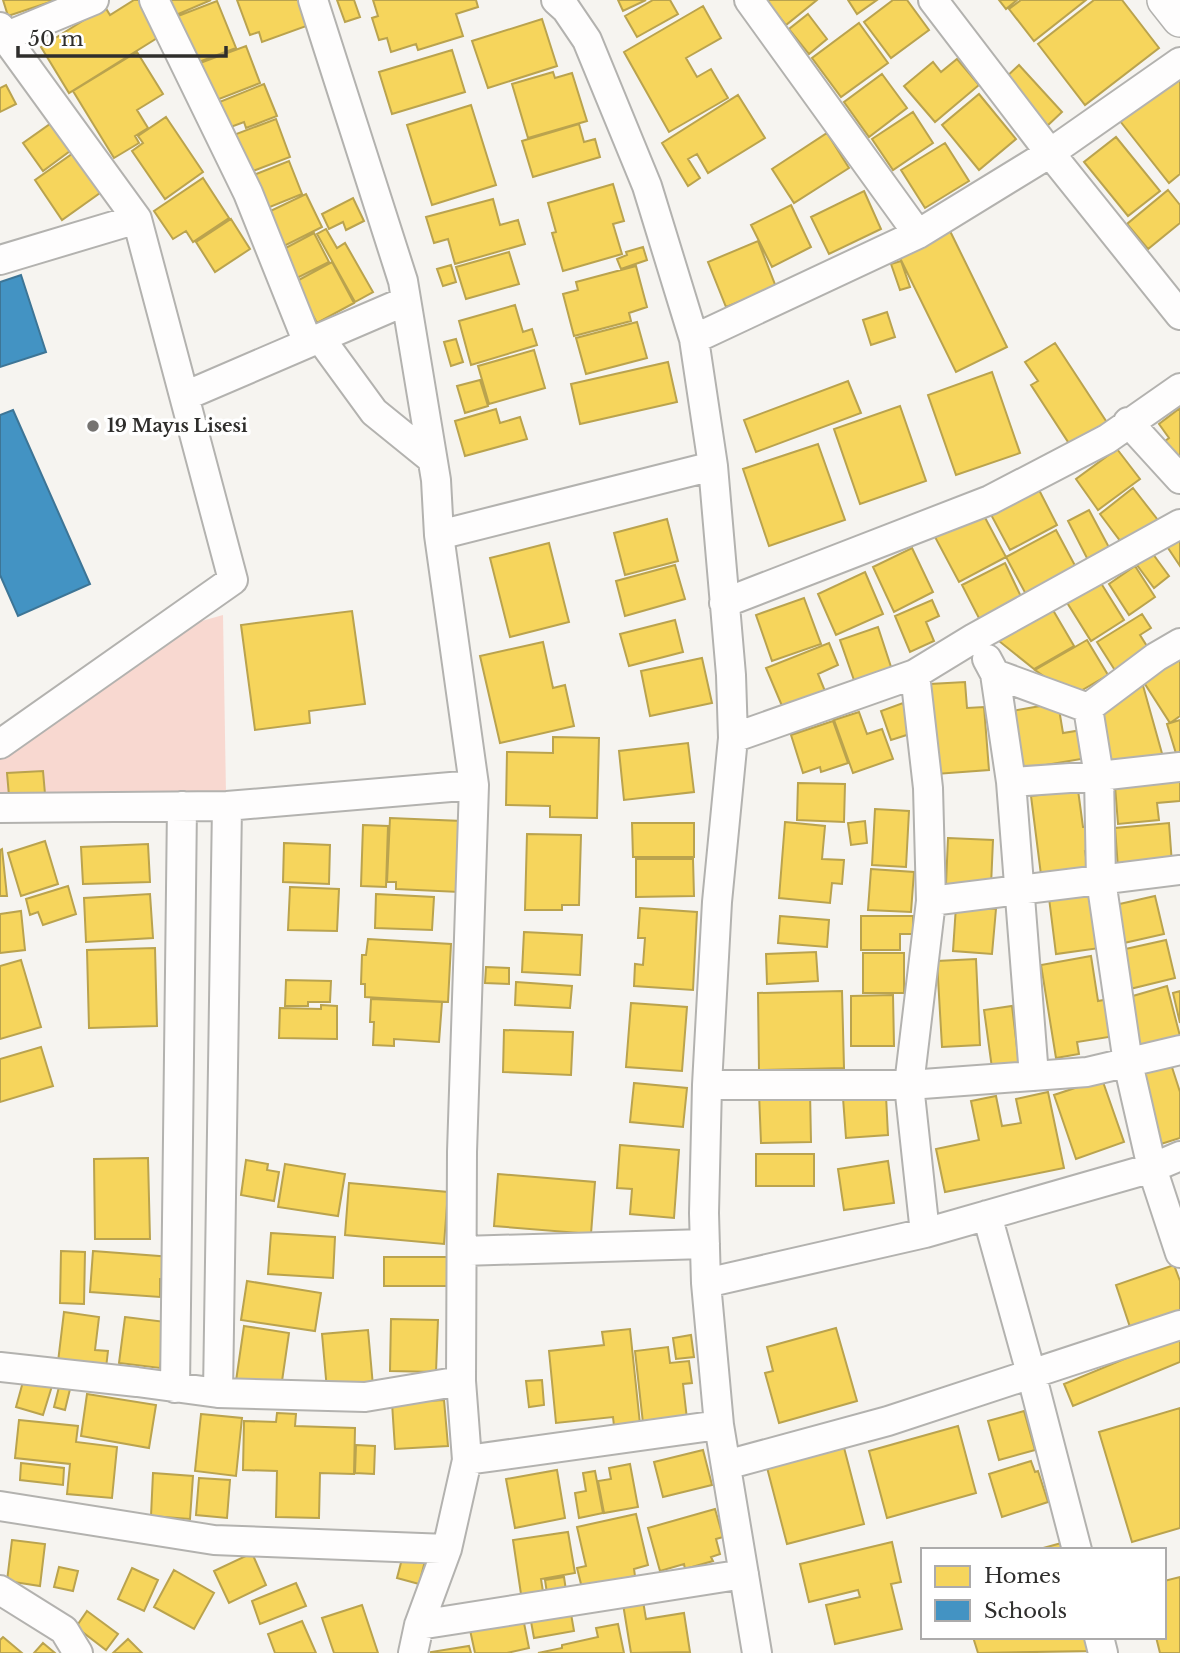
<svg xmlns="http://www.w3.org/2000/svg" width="1180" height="1653" viewBox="0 0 1180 1653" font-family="'Libre Baskerville',serif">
<rect width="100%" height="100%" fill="#f6f4f0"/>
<path fill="#f8d8d0" d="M223,615L226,794L0,804V757L191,624Z"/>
<path fill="#f6d55c" stroke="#baa34e" stroke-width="2" d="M3,0H56L8,16Z
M134,0H140L162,35L69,93L41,47L105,7L110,15Z
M161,0H211L169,18Z
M237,0H304L312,24L262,42L259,32L250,35Z
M337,0H354L360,17L345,22Z
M373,0H476L478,7L456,14L463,36L418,50L416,44L391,52L387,38L379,40L372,18L378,16Z
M618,0H646L623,11Z
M653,0H670L678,14L637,37L625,16Z
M766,0H817L786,25Z
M848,0H877L857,14Z
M893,0H907L929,30L891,58L864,22Z
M999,0H1017L1006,9Z
M1021,0H1086L1034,41L1009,9Z
M1094,0H1122L1159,48L1085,105L1038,44Z
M217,1L236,48L196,63L178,16Z
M703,6L721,38L686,58L697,77L711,69L728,98L669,132L624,52Z
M808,14L827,39L809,54L789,29Z
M542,19L557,66L488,88L472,41Z
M859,23L888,63L841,97L812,58Z
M246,46L260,83L214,101L200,63Z
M452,50L465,92L392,114L379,72Z
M137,52L163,94L137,110L148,128L135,136L139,143L114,158L73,91Z
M957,59L979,85L935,122L904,86L933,62L941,72Z
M1019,65L1062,112L1046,127L1003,80Z
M553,72L555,78L572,73L587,121L528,138L512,84Z
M882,74L907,108L869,137L844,102Z
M1180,74V174L1169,183L1120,121Z
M264,84L277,116L246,128L244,122L228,128L217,103Z
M6,85L16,104L0,112V88Z
M979,94L1016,139L979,170L942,125Z
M738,95L765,138L708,173L697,154L688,159L700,178L688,186L662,143Z
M471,105L496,185L432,205L407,125Z
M913,112L933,143L893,170L872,139Z
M166,117L203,172L165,199L132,151L143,143L138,136Z
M276,119L290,157L245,174L231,136Z
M50,124L70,151L43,171L23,143Z
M579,124L584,142L595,139L600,157L533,177L522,141Z
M827,133L849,168L794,203L772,169Z
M1116,137L1160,191L1128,216L1084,162Z
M945,143L969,181L925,208L901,170Z
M79,149L107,188L62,220L35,180Z
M289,161L302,194L260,211L246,178Z
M203,178L229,218L193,242L186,231L173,239L154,211Z
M613,184L624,221L613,224L622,254L563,271L552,233L556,232L548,203Z
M1168,190L1180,205V223L1148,249L1127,224Z
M864,191L881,229L829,254L811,217Z
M306,194L322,227L278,249L262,215Z
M353,198L364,221L346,230L343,222L329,229L322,214Z
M493,199L500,225L518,220L525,244L455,264L448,239L434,243L426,217Z
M791,205L811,247L772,267L751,225Z
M231,219L250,249L215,272L196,242Z
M326,229L337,248L345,243L373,292L355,302L317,234Z
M950,231L1007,347L956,372L899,256Z
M314,233L329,262L293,280L278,252Z
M758,241L776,287L726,307L708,262Z
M643,247L647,260L621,269L617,259L627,255L626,252Z
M509,252L519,284L466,299L456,267Z
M901,261L910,287L900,290L891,264Z
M332,262L354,303L317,323L295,282Z
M451,265L456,282L443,286L437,269Z
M636,266L647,307L629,313L631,321L574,336L563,294L578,290L576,282Z
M515,305L523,332L532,329L537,345L471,365L459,321Z
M887,312L895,337L871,345L863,320Z
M637,322L647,358L586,374L576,338Z
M456,339L463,362L451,366L444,342Z
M1055,343L1108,424L1072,448L1031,385L1038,381L1025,362Z
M534,350L545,388L489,404L478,366Z
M668,362L677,402L580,424L571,384Z
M992,372L1020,453L956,475L928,395Z
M480,380L488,406L465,413L457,386Z
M848,381L861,413L756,452L744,420Z
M900,406L926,481L860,504L834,429Z
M1180,408V469L1161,444L1169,438L1159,424Z
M496,409L500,423L520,417L527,439L465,456L455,421Z
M818,444L845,520L769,546L743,469Z
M1117,449L1140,479L1098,510L1076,479Z
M1037,486L1057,525L1010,550L989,511Z
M1133,488L1161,524L1127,550L1100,514Z
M1089,510L1112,553L1090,564L1068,521Z
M982,512L1006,557L959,582L935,537Z
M667,519L678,561L625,575L614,533Z
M1056,530L1079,573L1029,600L1006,557Z
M1180,536V566L1166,545Z
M549,543L569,622L510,637L490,558Z
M912,548L933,592L894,612L873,567Z
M1150,550L1169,576L1154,588L1134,561Z
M1005,563L1025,605L983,626L962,585Z
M675,565L685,599L625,616L616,581Z
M1135,566L1155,597L1129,615L1109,584Z
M865,572L883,614L836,635L818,594Z
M1099,580L1124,620L1091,641L1066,601Z
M804,598L821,644L772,661L756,615Z
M932,600L939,616L926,622L934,641L910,652L895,616Z
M1050,605L1074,646L1034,669L994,637Z
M352,611L365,704L309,711L310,723L255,730L241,625Z
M1142,614L1151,628L1140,635L1150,651L1116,672L1097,642Z
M675,620L683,652L629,666L620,634Z
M878,627L892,670L855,683L840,640Z
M1087,640L1108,675L1072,696L1035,670Z
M543,642L553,688L565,685L574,726L500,743L480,656Z
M829,643L838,665L818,674L827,696L785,713L766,668Z
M1180,657V716L1170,723L1143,681Z
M702,658L712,703L650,716L641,671Z
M965,682L967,708L984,707L989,770L936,774L930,684Z
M1142,682L1163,757L1129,767L1105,757L1101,713Z
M903,703L913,733L891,740L881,711Z
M1058,703L1063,733L1082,730L1087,758L1022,769L1012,711Z
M859,712L867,734L882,729L893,759L853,773L834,720Z
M1180,720V759L1178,760L1167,724Z
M833,721L848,763L821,772L820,767L803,773L791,735Z
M553,737L599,738L597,818L550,817V806L506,805L507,752L553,753Z
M688,743L694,792L624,800L619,751Z
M43,771L45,794L9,796L7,773Z
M1180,781V801L1157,803L1159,820L1118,824L1115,786Z
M798,783L845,784L844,822L797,820Z
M1078,790L1083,827H1090L1093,850L1085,851L1088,869L1041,875L1031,796Z
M875,809L909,811L906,867L872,865Z
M390,818L462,821L459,892L396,889V882H387Z
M865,821L867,843L851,845L848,823Z
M785,822L825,826L822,859L844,860L842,884L832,883L830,903L779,898Z
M632,823H694V857H633Z
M1169,823L1172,864L1118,868L1115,828Z
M363,825L388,826L386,887L361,886Z
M527,834L581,835L579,905H562V910H525Z
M948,838L993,840L991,886L946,884Z
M45,841L58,884L21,896L8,853Z
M284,843L330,845L329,884L283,882Z
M148,844L150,882L83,884L81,847Z
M2,849L7,896H0V850Z
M636,859H693L694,896L636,897Z
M871,869L914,872L911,912L868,910Z
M68,886L76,914L43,925L38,912L30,915L26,899Z
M290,887L339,889L337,931L288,930Z
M1093,893L1100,948L1056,954L1049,898Z
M150,894L153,938L86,942L84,898Z
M376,894L434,897L432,930L375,928Z
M1155,896L1164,934L1124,943L1115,905Z
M956,906L996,909L992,954L953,951Z
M640,908L697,912L693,990L634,986L635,964L643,965L645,938H638Z
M21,911L25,950L0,953V914Z
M780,916L829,920L827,947L778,943Z
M861,916H913V934H900V950H861Z
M524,932L582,935L580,975L522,972Z
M368,939L451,944L448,1002L365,997V984H361L362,955H366Z
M1166,940L1175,978L1130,989L1121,950Z
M155,948L157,1026L89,1028L87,950Z
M816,952L818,981L767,984L766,954Z
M863,953H904V993H863Z
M1091,956L1098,1001L1109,999L1115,1036L1077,1042L1079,1054L1056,1058L1041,965Z
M976,959L980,1045L942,1047L937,961Z
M21,960L41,1027L0,1039V966Z
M486,967L509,968V984L485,983Z
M286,980L331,981L330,1002H308V1006H285Z
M516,982L572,986L570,1008L515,1005Z
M1167,986L1180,1036L1141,1048L1126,998Z
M842,991L844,1068L759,1070L758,993Z
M1180,991V1023L1173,993Z
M893,995L894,1046H851V996Z
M371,999L442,1002L439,1042L394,1039V1046L373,1045L374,1022H370Z
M631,1003L687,1007L682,1071L626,1067Z
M321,1005L337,1006V1039L279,1038L280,1008L321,1009Z
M1012,1006L1019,1064L992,1068L984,1010Z
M504,1030L573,1032L571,1075L503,1072Z
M41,1047L53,1086L0,1102V1059Z
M1169,1058L1180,1092V1138L1161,1144L1137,1068Z
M1102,1079L1124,1142L1076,1159L1054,1095Z
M634,1083L687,1088L683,1127L630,1122Z
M810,1091L811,1142L761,1143L759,1093Z
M1048,1092L1064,1168L945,1192L936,1149L979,1140L971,1101L996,1096L1002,1126L1021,1123L1016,1099Z
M886,1096L888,1135L846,1138L843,1098Z
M620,1145L679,1150L674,1218L630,1214L632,1189L617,1188Z
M756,1154H814V1186H756Z
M148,1158L150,1239H95L94,1159Z
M246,1160L268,1164L267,1170L279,1172L274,1201L241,1195Z
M888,1161L894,1203L844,1210L838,1169Z
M285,1164L345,1174L338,1216L278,1207Z
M498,1174L595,1182L591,1234L494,1226Z
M349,1183L448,1192L444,1244L345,1235Z
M271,1233L335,1237L333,1278L268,1274Z
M61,1251L85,1252L84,1304L60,1303Z
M93,1251L172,1257L171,1279H160V1297L90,1292Z
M384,1257H449V1286H384Z
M1174,1265L1180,1281V1313L1131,1330L1116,1285Z
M247,1281L321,1293L315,1331L241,1320Z
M64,1312L99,1317L95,1350L108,1351L106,1368L58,1362Z
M125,1317L166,1322L160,1368L119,1363Z
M391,1319L438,1320L436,1372L390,1371Z
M244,1326L289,1333L281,1388L236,1381Z
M836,1328L857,1401L779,1423L765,1373L773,1371L767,1347Z
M630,1329L640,1424L614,1426L613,1417L556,1423L549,1351L604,1345L602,1332Z
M368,1330L373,1386L327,1390L322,1334Z
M691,1335L694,1357L676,1359L673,1338Z
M1180,1336V1362L1073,1406L1064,1384Z
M668,1347L670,1363L689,1361L692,1383L683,1384L687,1419L643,1423L635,1351Z
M24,1378L52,1386L43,1415L16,1407Z
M542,1380L544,1405L529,1407L526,1381Z
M60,1383L71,1385L65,1410L54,1407Z
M87,1394L156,1405L149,1448L81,1436Z
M444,1400L448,1446L395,1449L392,1403Z
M1180,1408V1528L1132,1542L1099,1432Z
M1024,1411L1035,1450L999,1460L988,1421Z
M277,1413L296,1414L295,1426L355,1428L354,1474L320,1473L319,1518L276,1517L277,1471L243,1470L244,1421L276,1422Z
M201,1414L242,1418L236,1476L195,1471Z
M19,1420L78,1426L76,1442L117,1447L112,1498L67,1494L70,1464L15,1458Z
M958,1426L976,1493L887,1518L869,1451Z
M842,1440L864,1524L787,1544L765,1460Z
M356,1445L375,1446L374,1474L355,1473Z
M703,1450L712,1485L663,1497L654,1462Z
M1031,1461L1035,1472L1038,1471L1048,1502L1002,1517L989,1474Z
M21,1463L64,1468L63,1485L20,1480Z
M630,1464L638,1507L604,1513L598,1481L611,1479L609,1468Z
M557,1470L565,1518L515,1528L506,1479Z
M595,1471L603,1513L579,1518L575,1493L586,1491L583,1473Z
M153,1473L193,1476L190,1519L151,1516Z
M199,1478L230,1480L227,1518L196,1515Z
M715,1509L723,1537L716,1539L720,1554L711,1557L713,1561L685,1569L684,1564L660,1571L648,1528Z
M636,1514L648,1565L634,1569L635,1576L582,1588L577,1568L586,1566L577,1527Z
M568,1532L575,1573L541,1579L544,1598L522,1601L513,1540Z
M12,1540L45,1544L40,1586L7,1581Z
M892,1542L901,1582L891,1584L902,1629L835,1644L826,1605L860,1597L858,1590L809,1602L800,1564Z
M1065,1542L1067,1550H1036Z
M252,1553L266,1585L229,1603L214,1571Z
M403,1555L425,1561L419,1584L397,1578Z
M59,1567L78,1571L73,1591L54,1587Z
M132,1568L158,1580L144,1611L118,1599Z
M174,1570L214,1593L194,1629L154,1607Z
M564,1577L567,1597L548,1600L545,1580Z
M1180,1577V1653H1160L1156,1637H1164V1581Z
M296,1583L306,1606L260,1624L252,1601Z
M643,1601L646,1619L684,1613L690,1652L631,1653L623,1604Z
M362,1605L378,1653H334L322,1618Z
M570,1608L574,1631L534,1638L530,1616Z
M87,1611L118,1634L106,1650L76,1627Z
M523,1618L529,1648L507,1653H475L470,1630Z
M302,1621L316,1653H275L268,1634Z
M618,1624L624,1653H538L562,1648V1645L598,1637L596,1628Z
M3,1637L22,1653H0V1640Z
M973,1637H1089L1093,1651L978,1653Z
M128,1639L142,1653H113Z
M43,1643L55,1653H34Z
M469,1646L471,1653H431V1652Z"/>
<path fill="#4393c3" stroke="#3d7596" stroke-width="2" d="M21,275L46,352L0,367V282Z
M13,410L90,584L18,616L0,575V415Z"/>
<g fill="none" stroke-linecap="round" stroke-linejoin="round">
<defs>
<path id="minor" d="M154,0L248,193L308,343
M313,0L403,281L436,480L439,535L474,785L462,1152L461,1381L467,1460L447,1549L419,1625L413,1653
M556,0L566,9L587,40L647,186L694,339L713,466L731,675L733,738L717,902L707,1085L704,1213L706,1283L719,1425L757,1653
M749,0L918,234
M933,0L1050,153L1180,315
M0,27L4,36L137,219L233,580L0,744
M0,39L94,0
M0,260L137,219
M320,338L374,412L432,459
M694,339L918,234L1050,153L1180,62
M185,396L406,301
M1128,422L1180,479
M439,535L713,466
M724,603L990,500L1107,439L1180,388
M987,659L995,674L1011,782L1034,1076
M915,674L928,788L931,901L909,1085L925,1233
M995,674L1088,708L1099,776L1101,880L1128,1063L1152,1168L1180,1253
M1088,708L1156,657L1180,643
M733,738L915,674L974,638L1180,524
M1011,782L1099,776L1180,767
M0,808L227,806L474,785
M931,901L1180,870
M707,1085H909L1087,1072L1180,1050
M987,1215L1031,1373L1077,1550
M462,1251L705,1244
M706,1283L925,1233L1152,1168L1180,1156
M0,1367L137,1382L218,1393L365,1397L461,1381
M175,1388L182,806
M218,1393L227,806
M467,1460L719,1425
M726,1465L888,1421L1180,1325
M0,1506L214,1540L447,1549
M0,1590L64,1630L78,1653
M419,1625L744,1574
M1099,1637L1103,1653"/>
<path id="major" d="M1165,0L1180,19"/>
</defs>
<use href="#minor" stroke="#b3b2af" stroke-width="32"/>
<use href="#major" stroke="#b3b2af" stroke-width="38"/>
<use href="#minor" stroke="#fefdfd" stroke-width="28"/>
<use href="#major" stroke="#fefdfd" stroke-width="35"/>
</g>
<circle fill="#757371" stroke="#fff" stroke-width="2.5" cx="93" cy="426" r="7"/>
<g text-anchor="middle" stroke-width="7" stroke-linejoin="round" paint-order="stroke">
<g font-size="18" font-weight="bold" fill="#2f2e2c" stroke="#fff" text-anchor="start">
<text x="107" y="432">19 Mayıs Lisesi</text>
</g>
</g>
<rect x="921" y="1548" width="245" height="91" fill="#ffffff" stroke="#acabab" stroke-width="2"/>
<rect x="935" y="1566" width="35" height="21" fill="#f6d55c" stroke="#acabab" stroke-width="2"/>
<text x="984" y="1583" font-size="21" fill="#2f2e2c">Homes</text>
<rect x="935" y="1600" width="35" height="21" fill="#4393c3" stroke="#acabab" stroke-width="2"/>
<text x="984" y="1618" font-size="21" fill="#2f2e2c">Schools</text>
<path d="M18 46v10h208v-10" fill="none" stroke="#2f2e2c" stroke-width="3.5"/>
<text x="28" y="46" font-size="21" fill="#2f2e2c" stroke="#ffffff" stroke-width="5" paint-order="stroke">50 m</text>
</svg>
